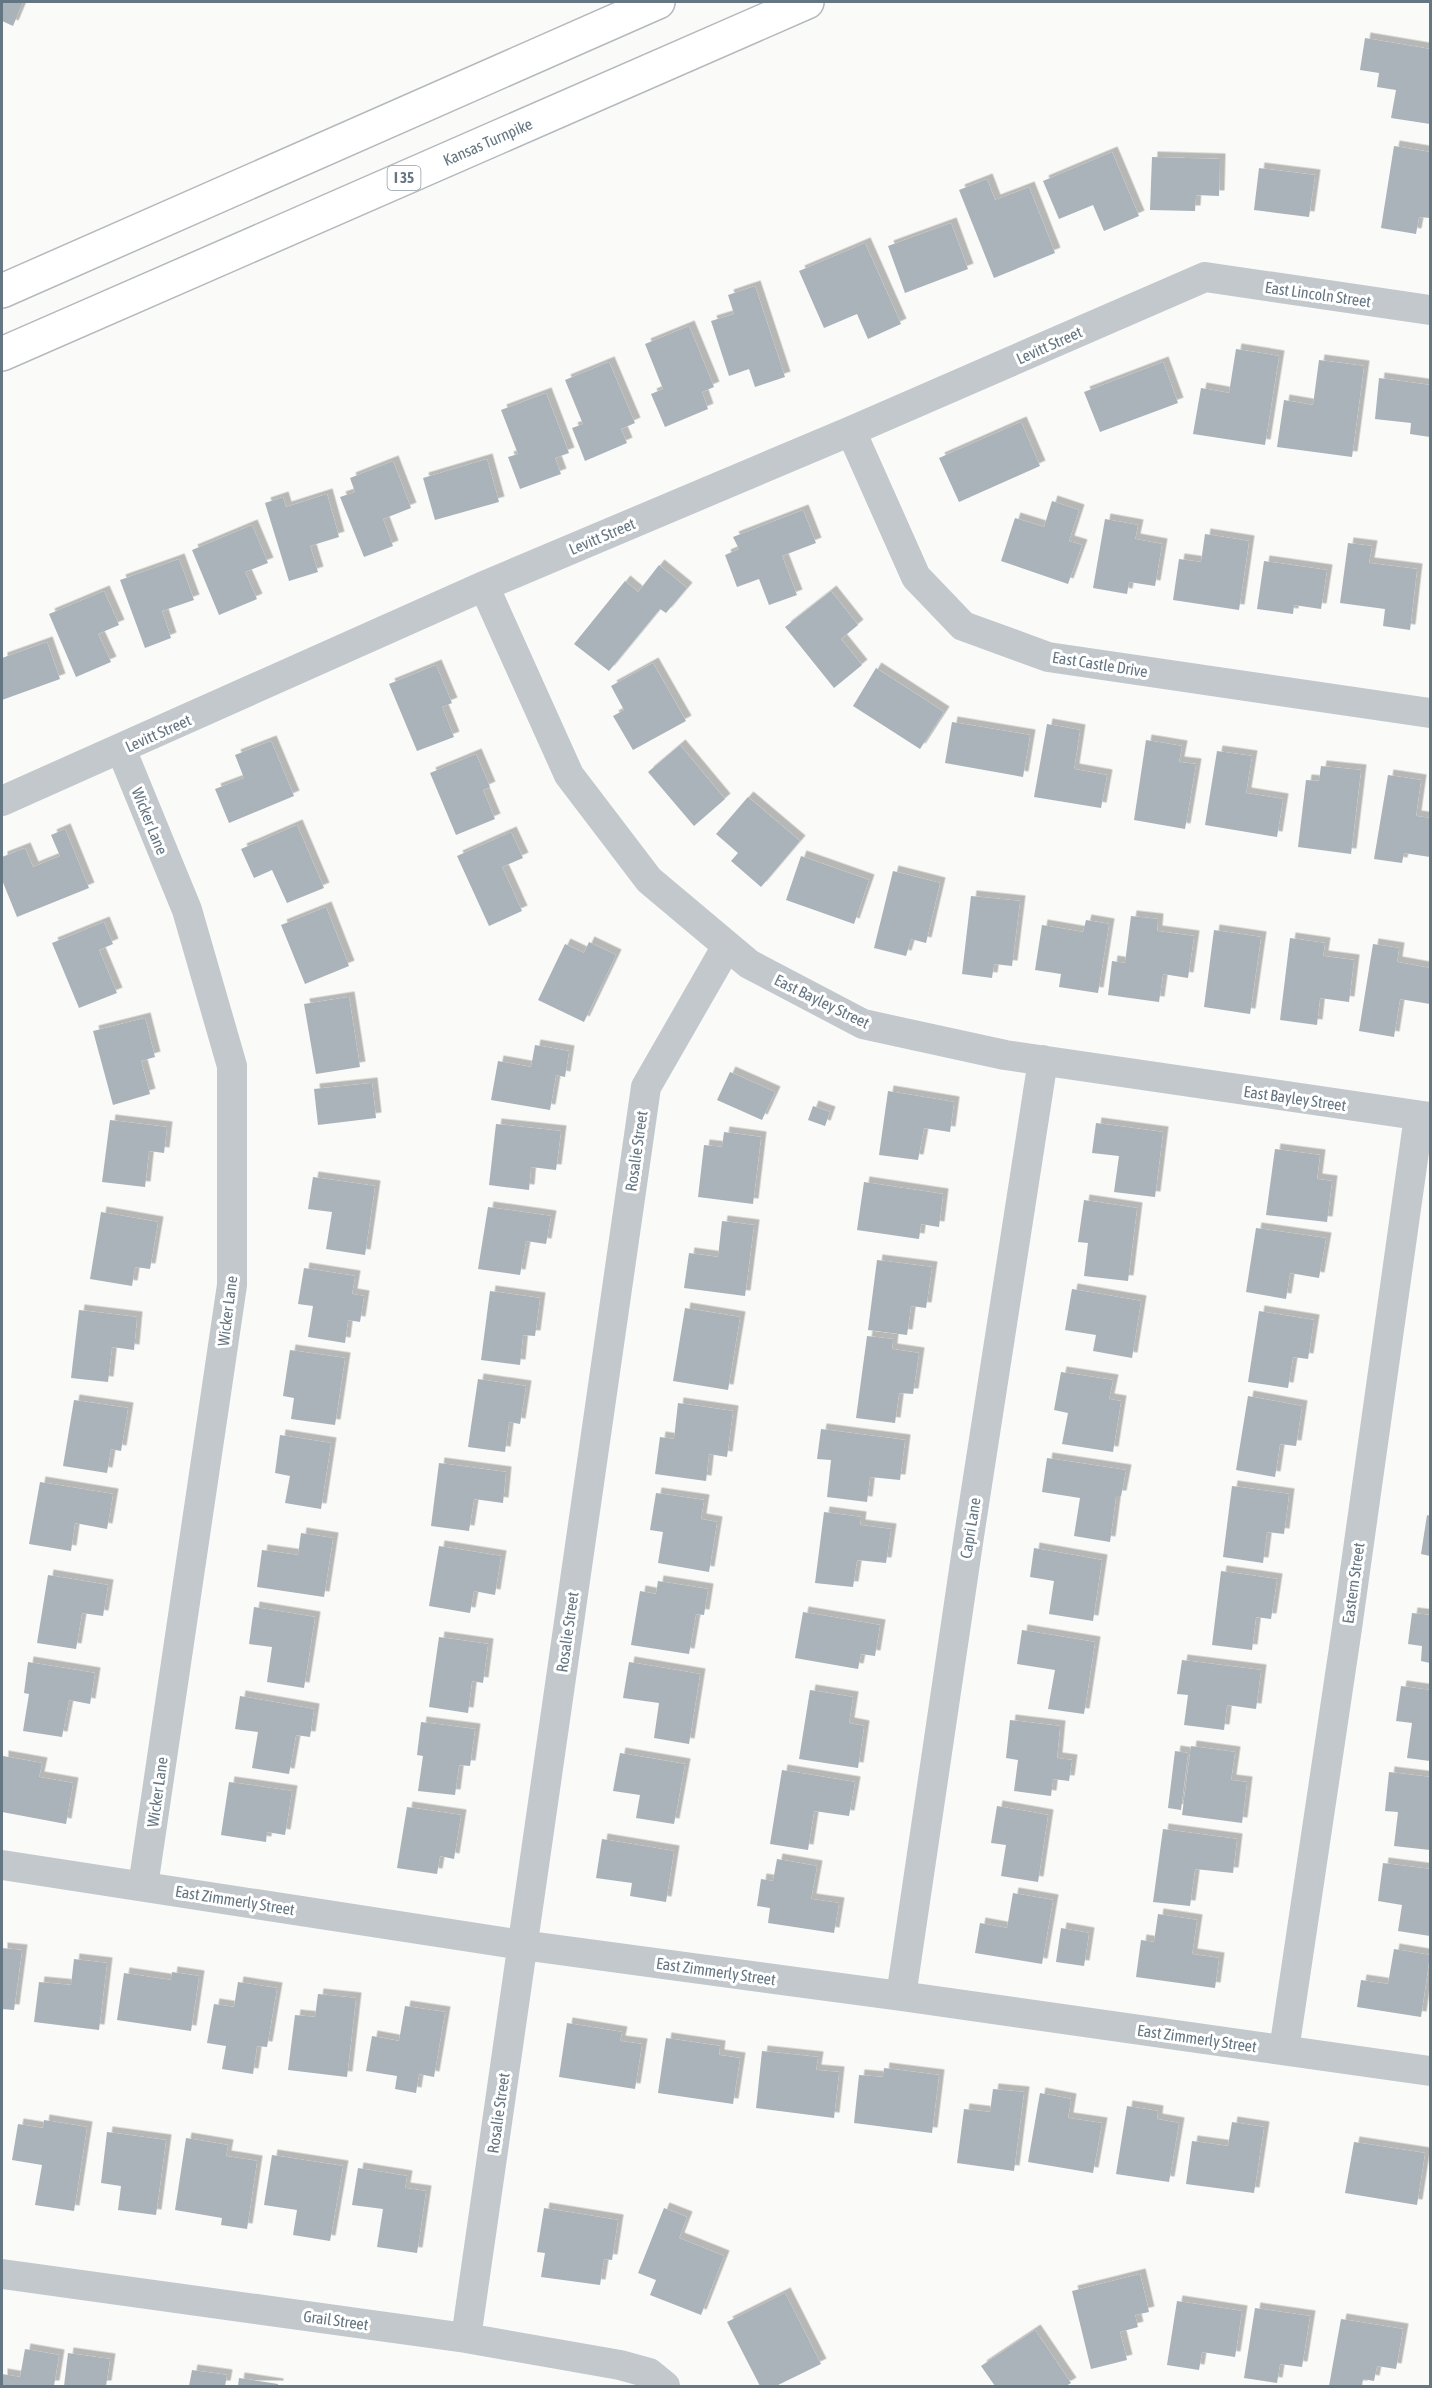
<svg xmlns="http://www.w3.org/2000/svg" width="1432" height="2388" viewBox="0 0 1432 2388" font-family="'Asap Condensed',sans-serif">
<defs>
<filter id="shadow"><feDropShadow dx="5.5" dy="-5.5" stdDeviation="0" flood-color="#0004"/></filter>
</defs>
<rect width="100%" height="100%" fill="#fafaf8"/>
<path fill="#aab3b9" filter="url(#shadow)" d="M2,2H23L13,26L2,21Z
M1365,38L1430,49V124L1391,118L1396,90L1377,87L1379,73L1360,70Z
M1394,146L1430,152V218L1419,217L1416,234L1381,228Z
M1112,152L1139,216L1104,231L1093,205L1059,219L1043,181Z
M1152,157L1220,159L1219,196L1196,195L1195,211L1150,210Z
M1259,168L1315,175L1309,217L1254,210Z
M987,179L995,200L1029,187L1055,253L994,278L959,190Z
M951,223L968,269L905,293L888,246Z
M865,243L901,324L868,339L857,314L824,328L799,271Z
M755,286L785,377L755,387L749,369L729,376L711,321L734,314L728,295Z
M689,326L714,387L702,392L708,409L665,427L651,394L663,389L645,344Z
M1236,349L1279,356L1265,445L1193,434L1201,388L1229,393Z
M1319,360L1364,366L1352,457L1277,447L1284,400L1313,405Z
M609,362L635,423L621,429L627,443L585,461L572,428L583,424L565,380Z
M1163,362L1178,403L1100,432L1084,392Z
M1379,378L1430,385V437L1410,434L1411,423L1375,419Z
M546,393L569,453L555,458L561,474L520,489L508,457L518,454L501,410Z
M1021,422L1040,466L959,502L939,458Z
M487,459L499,502L435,520L423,478Z
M393,461L411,508L383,519L393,546L364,557L340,497L355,492L350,478Z
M327,494L339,537L310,546L318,572L289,581L265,503L283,497L286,507Z
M1052,501L1079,510L1069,541L1082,545L1068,584L1001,561L1015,518L1044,527Z
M803,510L816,543L782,556L797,595L769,605L759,579L737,587L725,555L739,549L733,537Z
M1105,519L1138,525L1135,539L1162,544L1155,586L1129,582L1127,594L1093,588Z
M252,525L268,563L245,572L257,599L219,615L192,550Z
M1205,534L1249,541L1239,610L1173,600L1179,559L1201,562Z
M1348,543L1372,546L1369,563L1417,569L1410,630L1383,626L1385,609L1340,603Z
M179,559L194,600L162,611L171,638L145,648L120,580Z
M1264,561L1327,570L1321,609L1294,605L1293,614L1257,609Z
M659,565L687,588L666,613L660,609L609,671L574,644L625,581L638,592Z
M104,591L119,625L98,634L111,662L76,677L49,614Z
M831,591L858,625L841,639L862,665L834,688L785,627Z
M47,642L60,679L2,700V658Z
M653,663L686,721L633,750L613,716L624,710L611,686Z
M436,665L452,703L442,707L454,737L417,751L389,684Z
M876,668L944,712L920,749L853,706Z
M952,722L1030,735L1023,777L945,763Z
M1047,724L1080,730L1074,769L1107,775L1101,808L1034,797Z
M1146,740L1182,746L1179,762L1196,764L1185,829L1134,820Z
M271,741L294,796L229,823L215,789L244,778L235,755Z
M680,745L725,799L694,826L648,772Z
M1217,751L1252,756L1246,793L1283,799L1277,837L1205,825Z
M476,754L490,787L483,790L495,819L456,835L430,773Z
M1321,766L1361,770L1351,854L1298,847L1306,780L1319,781Z
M1388,775L1421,780L1416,816L1430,818V857L1404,853L1402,863L1374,859Z
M748,797L800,841L761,887L731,861L738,853L716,834Z
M297,825L324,888L287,903L272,870L254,878L241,849Z
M65,829L89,888L17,917L2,880V857L25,848L33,867L60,856L51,835Z
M511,832L523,858L502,867L522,911L489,926L457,856Z
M801,856L869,880L854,924L786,900Z
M893,871L940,883L926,943L911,939L906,956L874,948Z
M971,896L1020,901L1012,966L994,964L992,978L962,974Z
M326,907L349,966L305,984L281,925Z
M1131,916L1158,919L1157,931L1194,936L1188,978L1163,974L1159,1002L1108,995L1112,961L1125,963Z
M1086,920L1109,924L1098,993L1059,987L1061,974L1035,970L1042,925L1083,932Z
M104,922L113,944L99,950L117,993L79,1008L52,943Z
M1214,930L1261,937L1250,1014L1204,1007Z
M1290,938L1325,943L1323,956L1354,960L1349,1002L1320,998L1317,1025L1280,1020Z
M589,942L616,955L584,1022L538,1000L565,944L584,953Z
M1373,944L1399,948L1397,962L1430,968V1004L1400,999L1394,1037L1359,1031Z
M349,997L360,1067L316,1074L304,1004Z
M145,1018L155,1057L141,1061L150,1094L113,1105L93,1031Z
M535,1045L569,1051L565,1077L556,1075L550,1110L491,1100L498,1061L531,1067Z
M730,1072L775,1092L762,1120L717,1100Z
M372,1083L376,1118L318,1125L314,1089Z
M888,1091L954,1102L950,1132L924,1128L918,1160L879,1155Z
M813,1106L830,1112L825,1126L808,1120Z
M110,1120L167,1127L164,1153L149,1151L145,1187L102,1182Z
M1096,1123L1163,1132L1155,1197L1114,1192L1119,1156L1092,1153Z
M496,1124L561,1131L556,1170L531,1167L529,1190L489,1185Z
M724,1132L761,1137L753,1204L698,1197L704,1145L722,1147Z
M1275,1149L1320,1155L1317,1179L1332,1181L1327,1222L1266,1215Z
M313,1177L375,1186L365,1255L326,1249L332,1212L308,1209Z
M864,1182L943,1194L939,1227L921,1224L919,1239L857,1230Z
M1084,1200L1137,1208L1128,1281L1084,1276L1088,1243L1078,1242Z
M488,1207L551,1216L546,1244L526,1241L520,1275L478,1269Z
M101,1212L158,1222L150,1269L135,1267L132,1286L90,1279Z
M722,1221L754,1225L745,1296L684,1288L689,1253L718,1257Z
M1256,1228L1326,1238L1319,1278L1290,1273L1286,1299L1246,1292Z
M877,1260L932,1267L926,1308L911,1306L907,1335L868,1330Z
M304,1268L355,1276L352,1294L364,1296L360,1322L348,1320L345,1343L308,1337L313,1306L298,1304Z
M1072,1289L1141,1301L1132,1358L1093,1351L1096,1335L1065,1330Z
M490,1291L540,1298L535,1336L523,1335L520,1365L481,1360Z
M685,1308L740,1317L728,1390L673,1381Z
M79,1310L137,1317L134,1350L112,1347L108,1382L71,1378Z
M1259,1311L1314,1320L1308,1359L1293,1357L1288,1388L1248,1382Z
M867,1336L893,1339L892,1349L919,1353L913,1394L899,1393L895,1423L856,1418Z
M290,1350L345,1358L335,1425L291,1419L294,1398L283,1396Z
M1061,1372L1113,1380L1109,1399L1121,1401L1113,1452L1062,1444L1068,1413L1054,1410Z
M478,1379L526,1386L520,1424L509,1422L505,1452L468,1447Z
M1248,1396L1302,1406L1296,1446L1280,1444L1275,1477L1236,1470Z
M74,1400L128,1408L121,1451L111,1449L107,1473L63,1466Z
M678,1403L733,1411L727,1457L709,1454L706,1481L655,1474L660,1437L674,1439Z
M821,1429L905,1440L900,1480L870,1477L867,1502L827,1497L831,1460L817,1459Z
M280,1435L331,1443L321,1509L285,1503L290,1476L275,1473Z
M1047,1458L1126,1470L1121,1496H1116L1110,1542L1074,1536L1080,1498L1042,1492Z
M439,1463L506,1472L503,1503L474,1499L469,1531L431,1526Z
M40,1482L113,1494L107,1529L75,1523L71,1551L29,1544Z
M1232,1486L1289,1494L1284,1534L1267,1532L1263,1563L1223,1557Z
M656,1493L704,1500L701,1519L717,1522L709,1572L658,1563L663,1532L650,1530Z
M824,1512L861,1517L860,1525L891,1529L886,1563L857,1560L853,1587L815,1583Z
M1427,1515L1430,1516V1556L1421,1554Z
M301,1533L333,1538L324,1597L257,1587L262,1550L298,1555Z
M439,1546L501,1556L495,1595L474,1591L470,1613L429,1606Z
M1034,1548L1102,1560L1093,1621L1049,1614L1054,1581L1030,1577Z
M1221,1571L1277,1579L1271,1619L1256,1617L1252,1650L1212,1645Z
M48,1575L108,1585L103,1616L82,1613L76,1649L37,1643Z
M658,1581L708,1589L704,1615L696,1614L689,1654L631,1645L640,1591L656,1594Z
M254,1607L315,1617L304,1688L267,1682L272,1647L249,1644Z
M803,1612L880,1625L875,1656L861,1654L858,1669L795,1658Z
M1412,1613L1430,1615V1663L1421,1661L1422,1646L1408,1644Z
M1022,1630L1095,1642L1084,1714L1048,1709L1055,1670L1017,1664Z
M439,1637L488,1644L483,1683L472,1681L468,1713L429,1707Z
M1182,1660L1261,1670L1256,1709L1227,1705L1224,1730L1184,1725L1188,1695L1177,1694Z
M28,1662L95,1673L90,1704L69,1700L62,1737L23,1731L29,1694L24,1693Z
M629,1662L700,1674L689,1744L654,1738L659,1703L623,1698Z
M1401,1686L1430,1690V1761L1407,1758L1412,1723L1396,1721Z
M810,1690L853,1697L849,1723L864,1726L858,1768L799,1759Z
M240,1696L314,1709L310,1737L296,1735L289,1774L252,1768L258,1732L235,1729Z
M1010,1720L1060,1726L1057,1758L1072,1760L1069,1781L1053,1779L1051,1796L1014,1791L1018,1760L1006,1758Z
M421,1722L475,1729L470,1766L459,1765L455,1795L418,1791L423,1756L417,1755Z
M1191,1746L1235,1752L1231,1780L1247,1782L1242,1823L1182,1815Z
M1175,1751L1188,1753L1181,1810L1168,1808Z
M620,1753L685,1764L674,1824L636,1818L640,1795L613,1791Z
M3,1756L42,1763L39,1777L73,1783L66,1824L2,1812Z
M782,1770L855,1782L849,1816L814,1811L808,1850L770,1844Z
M1389,1772L1430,1777V1850L1394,1846L1398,1812L1385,1811Z
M229,1782L292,1791L285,1835L267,1832L266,1842L221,1835Z
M997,1806L1048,1815L1038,1882L1001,1876L1006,1845L991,1843Z
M407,1807L461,1815L454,1859L440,1856L437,1874L397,1868Z
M1163,1829L1237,1839L1233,1873L1195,1869L1190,1906L1153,1902Z
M602,1839L674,1851L666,1902L630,1896L632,1883L596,1878Z
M777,1859L817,1866L811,1899L839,1903L834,1933L768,1923L770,1908L757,1906L761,1879L773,1881Z
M1383,1863L1430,1869V1936L1398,1931L1402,1905L1378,1901Z
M1013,1893L1053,1900L1042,1964L975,1953L980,1923L1007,1928Z
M1158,1914L1197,1920L1192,1954L1219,1958L1215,1988L1136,1977L1141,1940L1154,1942Z
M1061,1928L1089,1933L1084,1966L1056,1962Z
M2,1948L22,1950L14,2010L2,2009Z
M1394,1949L1430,1955L1421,2017L1357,2007L1361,1980L1388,1984Z
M74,1959L107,1963L99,2030L34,2022L39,1982L71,1985Z
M172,1972L199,1976L191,2031L117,2020L124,1973L171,1980Z
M238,1982L277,1988L267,2047L257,2046L253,2074L222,2069L226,2046L207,2043L214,2004L234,2007Z
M318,1994L356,1998L347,2077L288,2070L295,2015L315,2017Z
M405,2006L445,2012L434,2077L419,2074L416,2093L395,2089L397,2076L366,2071L372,2036L399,2041Z
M567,2023L622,2032L620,2041L642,2044L635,2089L559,2077Z
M666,2038L720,2046L719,2055L740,2058L733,2104L658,2093Z
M762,2051L818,2057L816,2070L839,2072L834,2118L756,2108Z
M884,2068L939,2075L932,2133L854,2123L859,2075L883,2077Z
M993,2089L1024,2092L1014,2171L957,2163L964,2109L990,2112Z
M1040,2093L1071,2099L1068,2118L1102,2123L1093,2173L1028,2162Z
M1127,2106L1158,2111L1157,2119L1179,2123L1169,2182L1116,2174Z
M44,2120L87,2127L74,2211L35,2205L42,2165L12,2160L18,2124L43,2128Z
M1232,2122L1264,2127L1254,2193L1186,2184L1192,2141L1228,2146Z
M107,2132L166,2140L156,2215L118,2210L121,2186L101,2183Z
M186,2138L228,2145L226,2156L257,2161L247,2229L221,2225L222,2218L175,2210Z
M1354,2142L1425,2153L1417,2205L1345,2193Z
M272,2155L343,2166L330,2241L293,2235L297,2210L264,2205Z
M358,2168L407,2176L405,2188L426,2191L417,2253L377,2247L383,2209L352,2205Z
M544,2208L618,2220L612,2260L604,2259L600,2285L541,2277L545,2253L537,2252Z
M664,2208L687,2217L679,2238L724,2256L701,2315L650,2295L656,2280L638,2273Z
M1140,2274L1149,2312L1135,2315L1138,2327L1120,2332L1127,2360L1091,2369L1072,2291Z
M785,2293L821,2364L776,2386H760L727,2322Z
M1177,2301L1242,2311L1235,2357L1202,2352L1199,2370L1167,2365Z
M1255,2308L1310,2316L1302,2367L1280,2364L1277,2383L1244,2378Z
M1341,2319L1403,2329L1396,2369L1377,2366L1374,2381L1363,2379L1362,2386H1329Z
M1035,2330L1071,2383L1066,2386H995L981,2366Z
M25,2349L59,2355L54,2386H2V2374L20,2377Z
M68,2353L110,2359L106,2386H64Z
M192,2370L227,2375L225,2386H189Z
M239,2378L278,2384V2386H238Z"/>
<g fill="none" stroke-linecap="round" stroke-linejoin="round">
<defs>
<g id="highway">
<path d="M2,291L658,2"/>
<path id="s1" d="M2,354L807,2"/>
</g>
</defs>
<use href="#highway" stroke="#b4b9bd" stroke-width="36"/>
<path stroke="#c3c8cc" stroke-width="30" d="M851,431L916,577L963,626L1048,657L1430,713
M484,586L569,775L649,880L749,964L863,1024L1005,1055L1430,1117
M121,749L187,910L232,1066V1285L143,1886
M2,801L484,586L851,431L1205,277L1430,310
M2,1865L522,1945L901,1996L1430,2071
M901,1996L969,1536L1043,1060
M1284,2050L1347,1628L1419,1116
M2,2274L466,2338L620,2365L649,2373L665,2386
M466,2338L646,1087L727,946"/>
<use href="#highway" stroke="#fff" stroke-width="33"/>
</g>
<g text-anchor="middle" stroke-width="6" stroke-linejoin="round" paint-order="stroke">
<rect fill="#fff" stroke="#939fa8" stroke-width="1.5" x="387.5" y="166" width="33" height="24" rx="4.5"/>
<g font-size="15" font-weight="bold" fill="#657683">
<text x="404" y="183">I 35</text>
</g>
<g font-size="16" fill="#657683" stroke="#fff">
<text dy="6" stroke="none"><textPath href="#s1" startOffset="530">Kansas Turnpike</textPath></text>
<text transform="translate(1318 294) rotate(8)" y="6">East Lincoln Street</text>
<text transform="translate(1049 345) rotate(-24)" y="6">Levitt Street</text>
<text transform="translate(602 536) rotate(-23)" y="6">Levitt Street</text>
<text transform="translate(1100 664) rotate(9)" y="6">East Castle Drive</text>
<text transform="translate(158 733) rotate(-24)" y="6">Levitt Street</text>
<text transform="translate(150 821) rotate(68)" y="6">Wicker Lane</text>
<text transform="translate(822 1001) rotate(26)" y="6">East Bayley Street</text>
<text transform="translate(1295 1098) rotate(8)" y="6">East Bayley Street</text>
<text transform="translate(636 1151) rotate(-82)" y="6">Rosalie Street</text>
<text transform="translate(227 1311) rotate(-83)" y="6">Wicker Lane</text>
<text transform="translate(970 1528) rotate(-81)" y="6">Capri Lane</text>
<text transform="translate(1353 1583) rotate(-82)" y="6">Eastern Street</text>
<text transform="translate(567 1632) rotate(-82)" y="6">Rosalie Street</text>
<text transform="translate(157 1792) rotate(-82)" y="6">Wicker Lane</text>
<text transform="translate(235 1900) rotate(9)" y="6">East Zimmerly Street</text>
<text transform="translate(716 1971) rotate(8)" y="6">East Zimmerly Street</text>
<text transform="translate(1197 2038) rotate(8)" y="6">East Zimmerly Street</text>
<text transform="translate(498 2113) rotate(-82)" y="6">Rosalie Street</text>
<text transform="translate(336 2320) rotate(8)" y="6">Grail Street</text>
</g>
</g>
<rect width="1432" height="2388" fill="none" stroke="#657683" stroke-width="6"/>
</svg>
